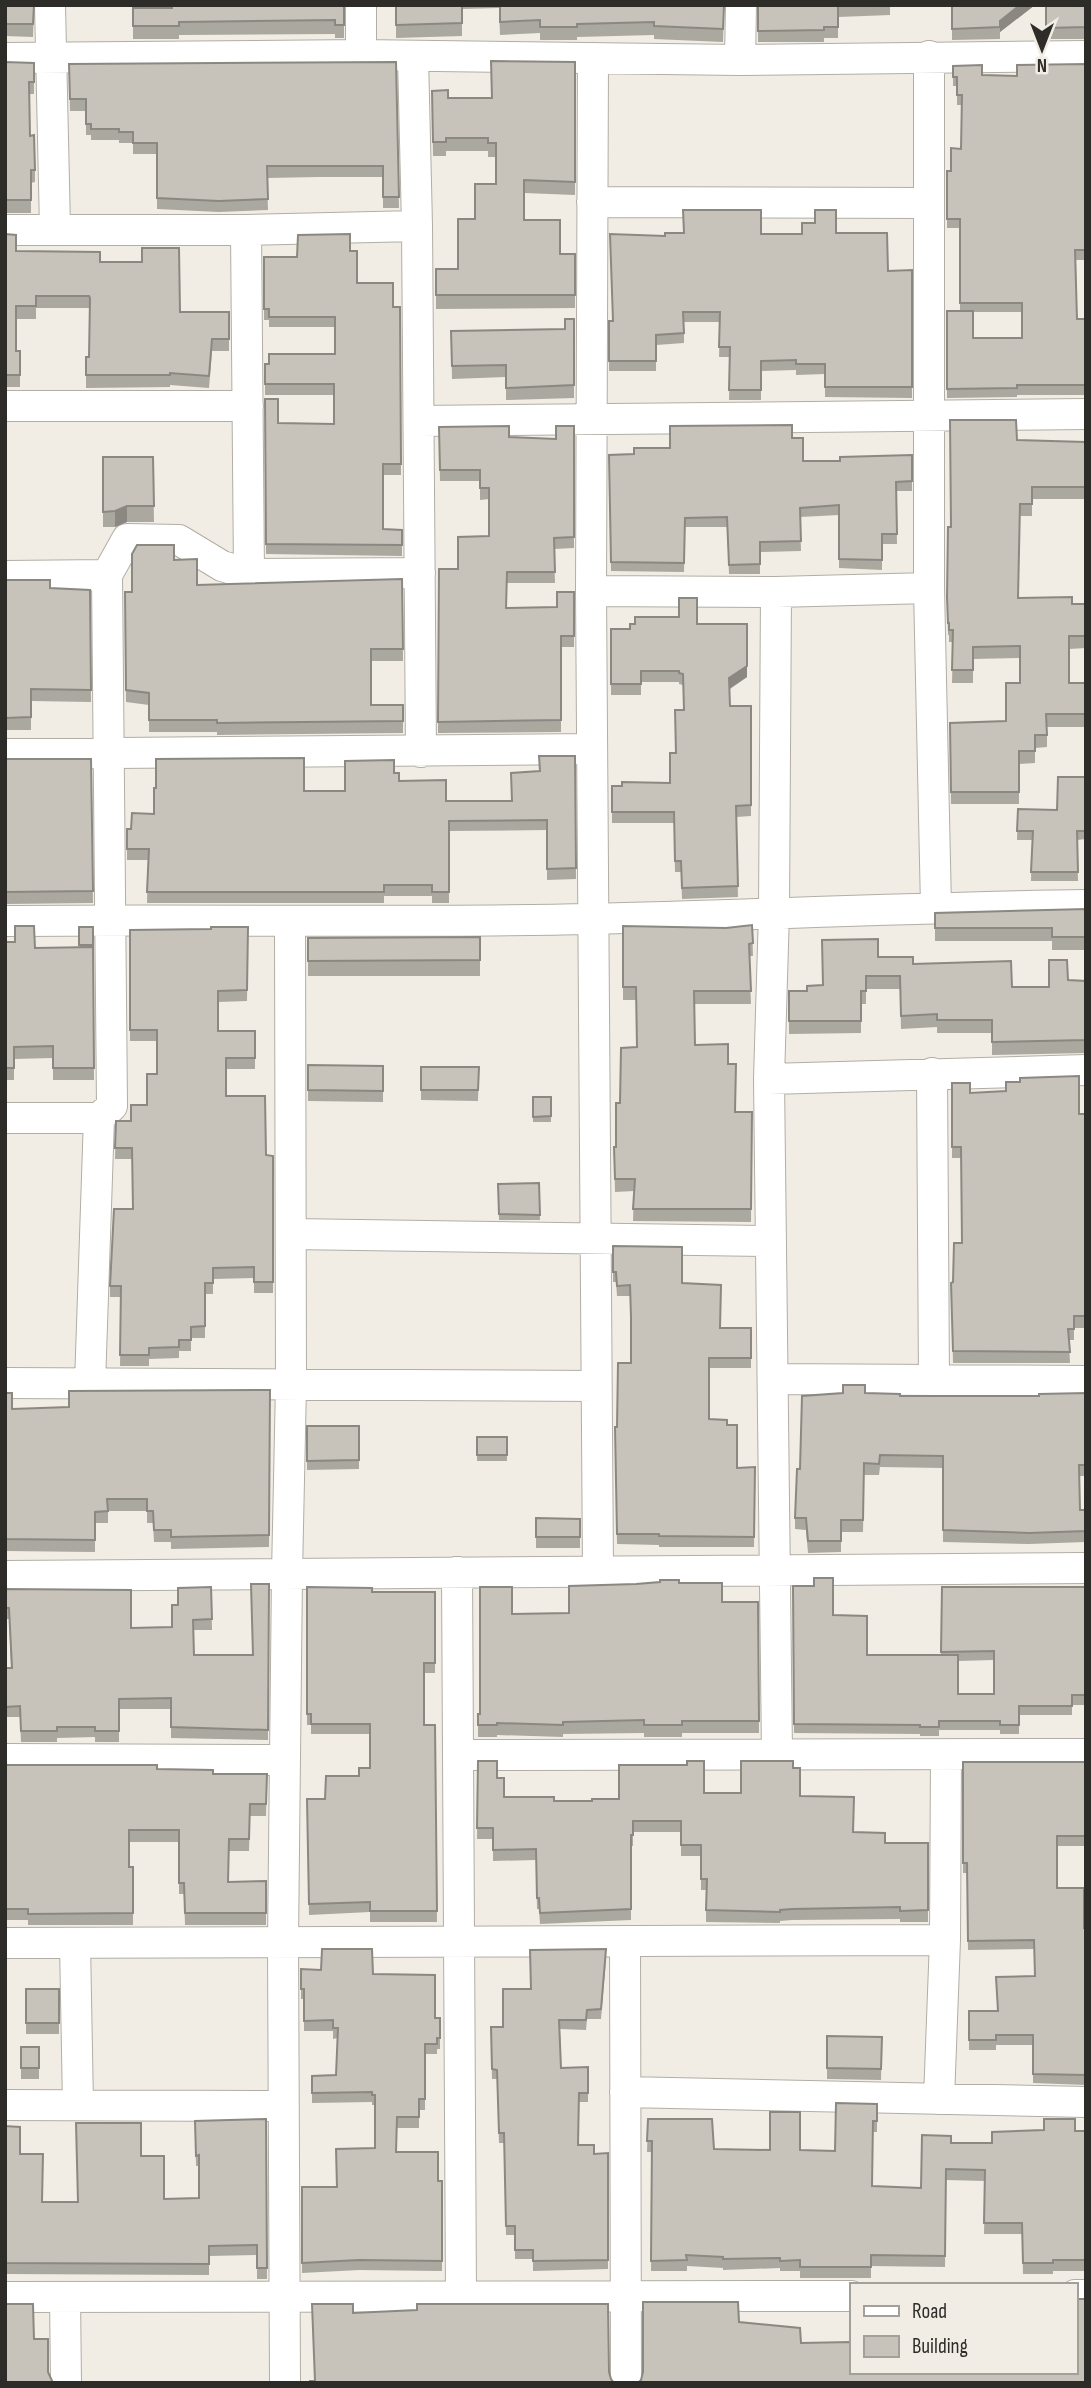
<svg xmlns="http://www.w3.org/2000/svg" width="1091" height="2388" viewBox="0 0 1091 2388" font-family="'Sofia Sans Condensed',sans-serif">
<rect width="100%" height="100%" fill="#f1ede4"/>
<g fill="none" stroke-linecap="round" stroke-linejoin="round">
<defs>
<path id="minor" d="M50,5L55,228
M361,5V55
M413,56L417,226L421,752
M929,56V588L936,907
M5,58L361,55L740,60L1086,56
M593,58L591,591L598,1571
M740,60L741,5
M592,202L928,203
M5,230H246L417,226
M246,230L249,574
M5,406H248
M419,421L1086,414
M5,576L107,575L127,539L179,540L222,566L249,574L420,573
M591,591L776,592L929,588
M776,592L774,912L769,1079L777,1754
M5,754L591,749
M5,921C201,919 396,923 592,919C756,915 921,907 1086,905
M932,1073L934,1381
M769,1079L1086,1070
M5,1118H99
M291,1234L771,1241
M773,1379L1086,1381
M5,1383L596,1386
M90,1384L99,1118L112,1106L107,575
M457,1572L461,2297
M5,1576L1086,1568
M458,1755L1086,1754
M5,1759L284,1760
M625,1941L626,2383
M5,1943L945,1940
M75,1943L78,2105
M625,2092L1086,2102
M939,2099L945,1940L946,1756
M5,2105L283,2106
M1075,2295H1086
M5,2297L851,2296
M65,2297L66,2383
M285,2383L283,1942L287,1574L291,1385L290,922"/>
</defs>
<use href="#minor" stroke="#b2aea5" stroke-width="32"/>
<use href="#minor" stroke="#fff" stroke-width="30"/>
</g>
<path fill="#aba8a0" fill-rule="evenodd" d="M5,5H34L33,37L5,36Z
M344,5V38H335V34L179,35V39H133V8Z
M396,5H724L723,42L654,39V35L577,37V40H540V33L500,35L499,8L462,9V36L396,38Z
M761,5H890V15L838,17V38H824V42H758V6Z
M952,5H1035L1000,32V39L952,40Z
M1046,5H1086V39H1046Z
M5,62L34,63V94H29L30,136L35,170V182L31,183V213H5Z
M396,62L399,208H383V177H318L267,178L268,210L219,212L157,209V154H133V143H119V140H91V135H86V111H70L69,64Z
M575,62V195L524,193V220L560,254H575V308L436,309V269H458L475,219L496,184V157H488V151H446V156H433L432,91L448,98H492Z
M1086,64V260H1076L1077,319H1086V395H1017V397L947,398V311H960V228H947V171H951L961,149L962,105H957V86H953V66L982,75L1017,76ZM973,312H1022V338H973Z
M836,233L888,271L912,270V398L825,397V374L796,375V370L761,371V400H729L730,357H719L720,322H684V343L656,345V371H609V321H612L665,236Z
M5,234L16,251L100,262L180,312H229V351H212L209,388L170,385V387L86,388V357H89L90,310L89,308H36V319H16V351H20V387H5Z
M350,251L357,283L393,307H400L401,475H383V529L402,530V556L266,554L265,399L278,423L334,424V395H265V364L335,354V327H269V320H264V257H297Z
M574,319V398L506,400V377L452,379L451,331L565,329Z
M574,426V548L554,549L555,583H507V608L557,607L574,592V647H561V732L438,733L439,569H458L489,536V499L480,500V481H440L439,427L509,437L556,439Z
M792,438L803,461H840L912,455V491H896L897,544H882V570L839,568V515L800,517L801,551L760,552V574H729L727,527H685L684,572L611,571L609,455L634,454L670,448Z
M1017,440L1085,442V499H1032V516H1020L1018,598L1072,604H1086V648L1069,649V683H1086V727H1047V747L1035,748V763L1019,764V804H951L950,723L1006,721L1020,683V658L973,659V683H952L953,642H949V635H948L947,597Z
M103,457H153L154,522H127L115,527H103Z
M174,560L197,585L402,579L403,661H371V705H403V733L217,735V732H149V705L126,702L125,592H132Z
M5,580L50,588L90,590L91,702L31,701V730H5Z
M697,624L747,677L730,689V706H751V816L736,817L738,897L682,899L681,872H675L674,823H612V786L670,783L684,710L683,685L679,684V682H641V695H611V629H630Z
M575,756L576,879L547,880V830L449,831V903H432V896H384V903H147L148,860H127V829H131L154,814L304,791H345L394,773L399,781L446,801H511L539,771Z
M5,759H91L93,903L5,904Z
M1086,777V839L1077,840L1078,881H1031L1032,840H1017L1018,809L1057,810Z
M1086,909V950H1052V941H935V913Z
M752,925L753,956H749L751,1004H694L695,1045L728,1064L735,1112H752L751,1222L633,1221L634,1191L615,1192L614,1147H616L620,1103L637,1047L636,1000H623V926L726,928Z
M79,927H93L94,1080H53V1058L14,1059V1080H5V942L35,948L79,947Z
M248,927L247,1001L218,1002V1031H255V1069H226V1096L266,1155L273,1156V1293H254V1278L213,1279V1294H205V1338H191V1351H179V1358L149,1359V1366H120L121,1297H110V1286L133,1209L132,1159H115L116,1121H131L147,1105L157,1074V1041H130V930L211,929Z
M480,937V976H308V938Z
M878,957L913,964L1012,987H1049L1068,980L1086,981V1053L992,1055V1033H937V1027L901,1029L900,989H866V1004H861V1033L789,1034V991H807L823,985Z
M308,1065L383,1066V1102L308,1101Z
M421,1067H479L478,1101L421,1100Z
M952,1083L970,1093L1079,1114H1086V1328H1074V1340H1069L1070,1363H953L951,1283L953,1282L962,1243L961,1158H952Z
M533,1097H551V1122H533Z
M539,1183L540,1220H499L498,1184Z
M613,1246L682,1283L720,1328H751V1368H709V1419L727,1425L737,1468L755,1467L754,1547H659V1545L617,1544L615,1427H617L631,1363V1328L630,1296H617L616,1282H613Z
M270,1390L269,1547L171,1549V1542H154L153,1523H147V1511H108V1523H95V1552L5,1551V1393L12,1409L69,1407Z
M865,1393L900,1396H1039L1086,1393V1476H1079L1080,1510H1086V1542L1029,1544L943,1542V1468L880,1467L879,1475H864L863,1532H841V1552L808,1553L806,1530L795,1529V1518L800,1469Z
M307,1426H359V1469L307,1470Z
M477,1437H507V1461H477Z
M536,1518L580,1519V1548H536Z
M679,1583L722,1602H758L759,1733H682V1737H644V1733L563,1734V1737L497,1735V1737H478V1714H480L512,1614L569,1613Z
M269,1584L268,1740L171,1738V1709H119V1742H95V1737L57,1738V1742H21L20,1717H5V1668H11L9,1619H5V1589L131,1628L172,1627L178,1605L211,1587L212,1630H194V1655H253Z
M793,1586L867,1655H941L942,1587H1086V1705H1072V1715H1019V1734H1000V1730H939V1736H920V1734L794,1733ZM994,1660V1694H958V1661Z
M307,1587L372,1592H435V1673H424V1725H435L437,1922H370V1912L309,1915L307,1799H325L370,1768V1734H311V1725H307Z
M478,1761L497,1778L504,1797L554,1801H592L704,1793H741L793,1768L800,1796L853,1832L885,1843H928V1922H900V1919L792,1920L780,1921V1923L706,1922V1890H701V1856H681V1832H633V1846H631V1920L540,1924L539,1909H537L536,1860L493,1861V1839H477Z
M963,1762H1086V1846H1057V1888L1084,1928H1086V2085L1033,2083V2045H996V2050H969V2011H997L1035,1976L1034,1949L968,1950L967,1873H963Z
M5,1765L157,1769L213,1774H267L266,1816H250L249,1851H229L228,1882L266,1881V1925H185L184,1894H179V1842H129V1867H133V1925H28V1920H5Z
M606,1959L601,2019H587L586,2030L560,2029L561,2068L588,2067V2102H579L578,2145L594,2154L608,2153V2269L533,2271V2259H515V2235H506L504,2143H499L497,2079H492L491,2027H503L531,1989Z
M301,1969L373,1974L435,2018H440V2049H437V2054H425V2110H419V2128H397L396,2152L438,2181H442V2271L359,2270L302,2273V2187H337L375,2148V2105H372V2102L312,2103V2076L336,2075L338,2038L333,2039V2031H304V1999H301Z
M26,1989H59V2034H26Z
M827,2036L882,2037L881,2080L827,2079Z
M21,2047H39V2079H21Z
M877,2104V2132H873L872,2186L921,2188L951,2143H992L1075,2131H1086V2271H1053V2274H1023L1022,2234H984L985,2181L946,2180L945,2267L871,2266V2278H800V2271H780V2268L723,2270V2268L687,2266V2271H651L652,2152H647L648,2119L714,2149L835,2151Z
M266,2119L267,2279H257V2255L209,2256V2275L5,2274V2126L42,2202H77L141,2156L164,2199L199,2198V2166H196L195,2121Z"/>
<path fill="#8b8882" d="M1020,5H1035L1000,32V21Z
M127,506V522L115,527V511Z
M747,666V677L729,689V678Z"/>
<path fill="#c7c3ba" stroke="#8b8882" stroke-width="2" d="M5,5H34L33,24H5Z
M172,5H344V25H335V20L179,22V26H133V8H172Z
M396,5H462V23L396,25Z
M500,5H724L723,29L654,26V22L577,24V27H540V20L500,22Z
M761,5H846L838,6V27H824V30L758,31V6Z
M952,5H1020L1000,21V27L952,29Z
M1046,5H1086V27L1046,28Z
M491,61L575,62V182L524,180V220H560V254H575V295H436V269H458V219H475V184H496V143H488V138H446V142H433L432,91L448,90V98H492Z
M5,62L34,63V82H29L30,136L34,135L35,170H31V200H5Z
M396,62L399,197H383V166H267L268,199L219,201L157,198V143H133V132H119V129H91V124H86V99H70L69,64Z
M1086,64V250H1075L1077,319H1086V385H1017V388L947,389V311H973V338H1022V303H960V219H947V171H951V148L961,149L962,95H957V77H953V66L982,65V75L1017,76V65Z
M683,210H761V234H802V223H815V210H836V233H887L888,271L912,270V387H825V364H796V360L761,361V390H729L730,347H719L720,312H683L684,333L656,335V361H609V321H613L610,234L665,236V233H684Z
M5,234L16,235V251L100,252V262H142V248H179L180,312H229V339H212L209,376L170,373V375H86V357H89L90,298L89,296H36V306H16V351H20V375H5Z
M350,234V251H357V283H393V307H400L401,464H383V529L402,530V545L266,544L265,399H278V423L334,424V384H265V364H269V354H335V317H269V309H264V257H297L298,235Z
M565,319H574V385L506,388V365L452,366L451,331L565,329Z
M950,420H1016L1017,440L1085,442V487H1032V504H1020L1018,598L1072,597V604H1086V636H1069V683H1086V714H1046L1047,735H1035V751H1019V792H951L950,723L1006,721V683H1020V646L973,647V670H952L953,630H949V623H948L947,597L948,527H951Z
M792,425V438H803V461H840V457L912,455V481L896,482L897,534H882V560L839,559V505L800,508L801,541L760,542V564L729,565L727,517L685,518L684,563L611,562L609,455L634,454V448H670V426Z
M509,426V437L556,439V426H574V537L554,538L555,572H507L506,608L557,607V592H574V636H561V720L438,722L439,569H458V537L489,536V488H480V470H440L439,427Z
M103,457H153L154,506H127L115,511L103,512Z
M137,545H174V560L197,559V585L402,579L403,649H371V705H403V721L217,723V720H149V693L126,690L125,592H132V554Z
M5,580H50V588L90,590L91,690L31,689V717L5,718Z
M679,598H697V624H747V666L729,678L730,706H751V805L736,806L738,886L682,888L681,861H675L674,812H612V786H622V782L670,783V753H676L675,710H684L683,674L679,673V671H641V684H611V629H630V624H635V617H679Z
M539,756H575L576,868L547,869V820L449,821V892H432V885H384V892H147L149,849H127V829H131L132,813L154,814V788H156V759L304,758V791H345V761L394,760V773H399V781L446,780V801H512L511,773L540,771Z
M5,759H91L93,891L5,892Z
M1058,777H1086V831H1077L1078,872H1031L1033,831H1017L1018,809L1057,810Z
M1086,909V937H1052V928H935V913Z
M752,925L753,943L749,944L751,991H694L695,1045L728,1044V1064H736L735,1112H752L751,1209H633L635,1179H615L614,1147H616V1103H620L621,1048L637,1047L636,987H623V926L726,928Z
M15,926H34L35,948L93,947L94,1068H53V1046L14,1047V1068H5V942H15Z
M79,927H93V945H79Z
M211,927H248L247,990L218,991V1031H255V1058H226V1096H265L266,1155L273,1156V1282H254V1267L213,1268V1283H205V1326L191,1327V1340H179V1347L149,1348V1355H120L121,1286H110L114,1209H133L132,1148H115L116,1121H131V1105H147V1074H157V1030H130V930L211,929Z
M480,937V960L308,961V938Z
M878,939V957H913V964L1011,961L1012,987H1049V960H1067L1068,980L1086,981V1040L992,1042V1020H937V1014L901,1016L900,976H866V991H861V1021H789V991H807V986L823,985L822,940Z
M308,1065L383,1066V1091L308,1090Z
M421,1067H479L478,1090H421Z
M1079,1076V1114H1086V1316H1074V1329H1068L1070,1352L953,1351L951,1283L953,1282L954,1243H962L961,1147H952V1083H970V1093L1006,1091V1082H1020V1078Z
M533,1097H551V1116L533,1117Z
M539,1183L540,1215L499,1214L498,1184Z
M613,1246L682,1247V1283L721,1285L720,1328H751V1358H709V1419L727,1420V1425H737V1468L755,1467L754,1537L659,1536V1534H617L615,1427H617L618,1363H631V1317L630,1285L617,1286L616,1272H613Z
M843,1385H865V1393L900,1394V1396H1039V1394L1086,1393V1465H1079L1080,1510H1086V1531L1029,1533L943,1530V1456L880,1455L879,1464L864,1463L863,1520H841V1541H808L806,1518H795L797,1469H800L802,1396L843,1393Z
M270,1390L269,1535L171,1537V1530H154L153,1511H147V1499H107L108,1511L95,1512V1540L5,1539V1393H12V1409L69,1407V1391Z
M307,1426H359V1460L307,1461Z
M477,1437H507V1455H477Z
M536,1518L580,1519V1537H536Z
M814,1578H833V1615L867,1616V1655H958V1694H994V1651L941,1652L942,1587H1086V1695H1072V1706H1019V1725H1000V1721H939V1727H920V1725L794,1724L793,1586H814Z
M660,1580H679V1583H722V1602H758L759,1721H682V1725H644V1720L563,1722V1725L497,1723V1725H478V1714H480V1587H512V1614L569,1613V1586L636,1584L660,1582Z
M251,1584H269L268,1730L171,1727V1698L119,1699V1731H95V1727H57V1731H21L20,1706L5,1707V1668H12L9,1608H5V1589L131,1590V1628L172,1627V1605H178V1588L211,1587L212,1619L193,1620L194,1655H253Z
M307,1587L372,1588V1592H435V1663H424V1725H435L437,1911H370V1902L309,1904L307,1799H325L326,1776H359V1768H370V1724H311V1714H307Z
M478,1761H497V1778H504V1797H554V1801H592V1799H619V1765H687V1761H704V1793H741V1761H793V1768H800V1796L854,1797L853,1832L885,1833V1843H928V1910L900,1911V1907L792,1909L780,1910V1912L706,1910L707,1879H701V1845H681V1821H633V1835H631V1909L540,1913L539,1898H537L536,1849L493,1850V1828H477Z
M963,1762H1086V1836H1057V1888H1084V1928H1086V2075L1033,2074V2035H996V2040H969V2011H998L996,1977L1035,1976L1034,1940L968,1941L967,1863H963Z
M5,1765H157V1769L213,1770V1774H267L266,1804H250L249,1839H229L228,1882L266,1881V1913H185L184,1883H179V1830H129V1867H133V1913L28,1914V1909H5Z
M322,1949H372L373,1974L435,1975V2018H440V2038H437V2044H425V2099H419V2117H397L396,2152H438V2181H442V2261L359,2260L302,2263V2187H337L336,2149L375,2148V2095H372V2092L312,2093V2076L336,2075L338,2028H333V2020L304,2021V1989H301V1969L321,1970Z
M606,1949L601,2009L587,2010L586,2020H559L561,2068L588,2067V2093H579L578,2145H594V2154L608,2153V2260L533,2261V2250H515V2226H506L504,2133H499L497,2070L492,2069L491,2027H503V1989H531L530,1950Z
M26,1989H59V2023H26Z
M827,2036L882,2037L881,2069L827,2068Z
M21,2047H39V2068H21Z
M836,2103L877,2104V2121H873L872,2186L921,2188L922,2135L951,2136V2143H992V2132L1044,2130V2119H1075V2131H1086V2260H1053V2263H1023L1022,2223H984L985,2170L946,2169L945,2256L871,2255V2267H800V2260L780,2261V2258L723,2259V2257L686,2255L687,2260L651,2261L652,2141H647L648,2119H712L714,2149L770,2150V2112H800V2150L835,2151Z
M266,2119L267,2268H257V2245L209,2246V2264L5,2263V2126L20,2127V2154H43L42,2202H78L76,2123H141V2156H164V2199L199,2198V2155L196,2156L195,2121Z
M1075,2299H1086V2383H638L641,2380L643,2372V2302H738L739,2322L800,2328L801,2343L851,2342V2372H1075Z
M5,2304H33L34,2339H48V2372L53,2383H5Z
M312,2304H353V2313L417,2310V2304H608L609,2372L611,2379L614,2383H310V2381H315Z"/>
<rect width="1091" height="2388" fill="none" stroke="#2d2c28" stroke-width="14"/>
<rect x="850" y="2283" width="228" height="91" fill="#f1ede4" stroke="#a3a099" stroke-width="2"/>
<rect x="864" y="2306" width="35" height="10" fill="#ffffff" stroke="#a3a099" stroke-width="2"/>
<text x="912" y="2318" font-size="21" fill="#2d2c28">Road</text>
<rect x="864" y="2336" width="35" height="21" fill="#c7c3ba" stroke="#a3a099" stroke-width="2"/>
<text x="912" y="2353" font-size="21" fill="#2d2c28">Building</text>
<g transform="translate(1042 49) rotate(180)" stroke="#f1ede4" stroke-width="5" paint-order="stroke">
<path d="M0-5L12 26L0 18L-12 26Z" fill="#2d2c28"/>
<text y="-10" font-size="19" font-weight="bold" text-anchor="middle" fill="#2d2c28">N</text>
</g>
</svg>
